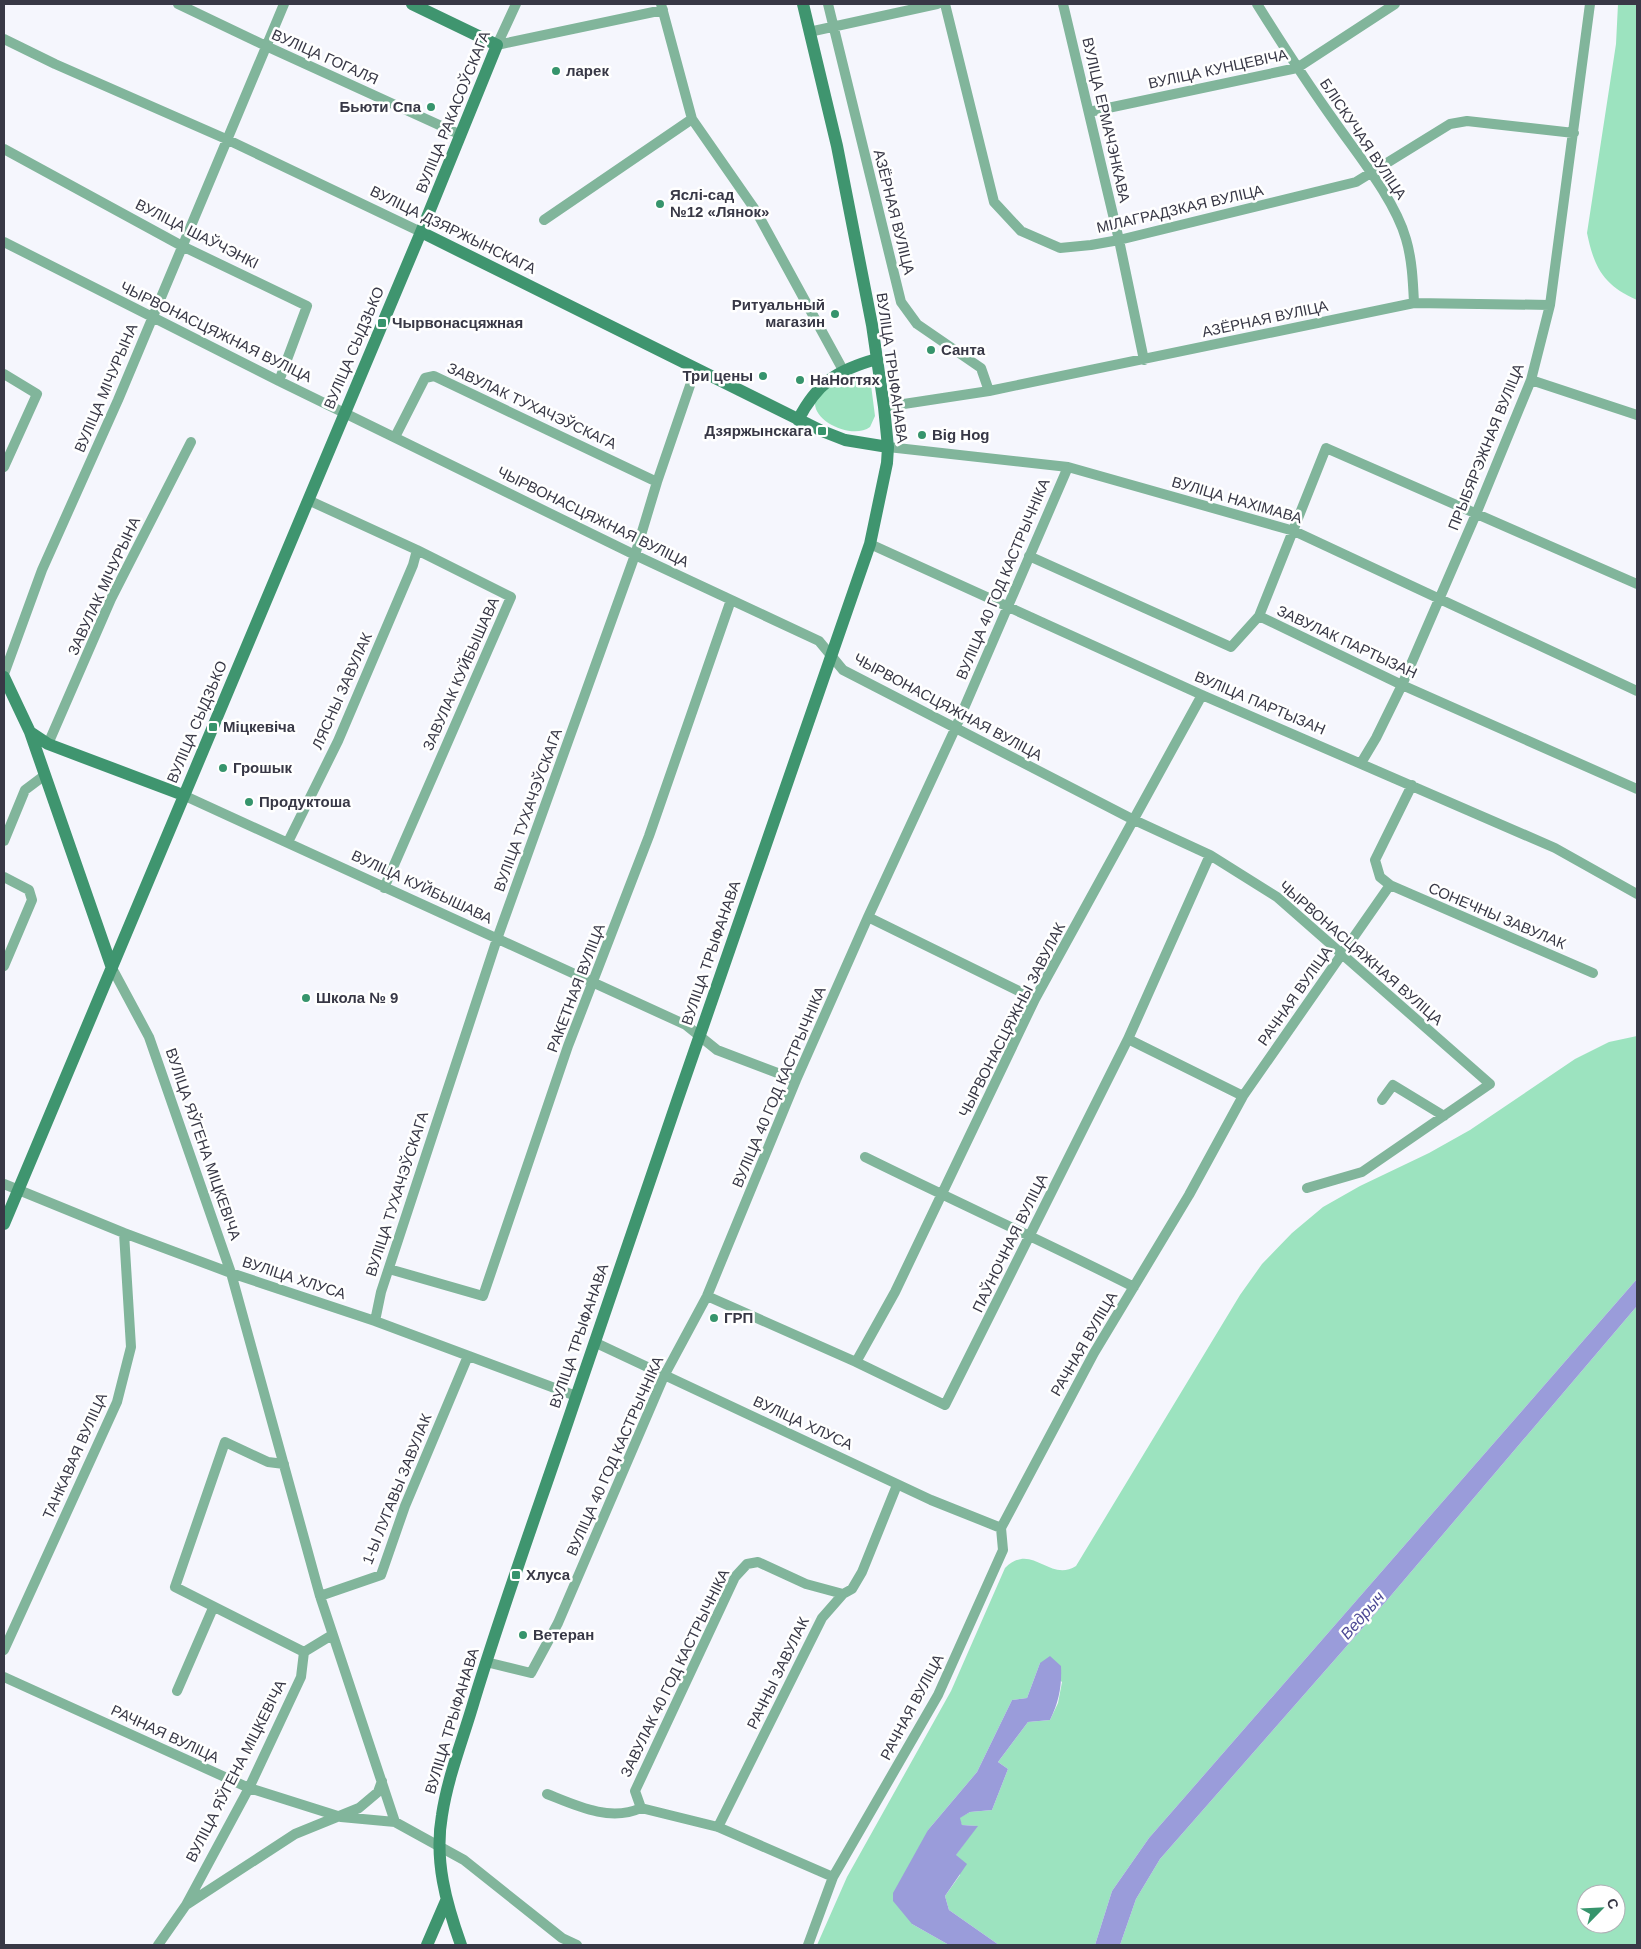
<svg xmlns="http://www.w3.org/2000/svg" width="1641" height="1949" viewBox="0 0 1641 1949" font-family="Helvetica,sans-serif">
<rect width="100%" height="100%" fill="#f5f6fd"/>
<path fill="#9ce3bf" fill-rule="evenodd" d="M1618,4H1637V300C1603,285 1594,267 1587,233L1616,44Z
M851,374L863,376L871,385L875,416L870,427C850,442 799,415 820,392C827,384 842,379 851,374Z
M1637,1036V1279L1149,1838L1112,1891L1095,1945H999L949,1910L945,1896L960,1875L955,1856L977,1826L962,1825L959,1818L970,1812L992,1810L1008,1769L998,1762L1028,1722L1050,1720L1058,1703L1062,1682L1040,1663L1027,1698L1012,1700L977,1772L928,1830L912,1924L949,1945H817L847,1877L951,1691L1005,1568C1032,1541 1049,1583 1076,1566L1240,1295L1262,1264L1292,1233L1323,1207L1360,1186L1429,1153L1470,1130L1575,1059L1609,1042Z
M1637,1306V1945H1120L1136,1899L1160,1859L1388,1599ZM1586,1894H1616V1924H1586Z"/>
<path fill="#9a9cda" d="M1637,1279V1306L1388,1599L1160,1859L1136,1899L1120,1945H1095L1112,1891L1149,1838Z
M1050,1656L1061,1666C1062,1686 1059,1702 1050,1720L1028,1722L998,1762L1008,1769L992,1810L970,1812L960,1818L962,1825L978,1826L956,1855L967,1864L945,1896L949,1910L999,1945H949L912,1924L893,1901V1893L928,1830L977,1772L1012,1700L1027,1698L1040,1663Z"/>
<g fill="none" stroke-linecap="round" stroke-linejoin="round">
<path stroke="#81b59b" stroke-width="10" d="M178,4L266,46L461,135
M661,4L692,119L756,211L843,370
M828,4L901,302L917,324L981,368L989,391
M945,4L994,202L1021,231L1060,248L1091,245L1119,240L1356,182L1450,124L1467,121L1574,133
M1063,4L1119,240L1144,360
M1257,4C1282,44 1307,83 1335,122C1358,155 1395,200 1406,239C1412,259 1413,282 1414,303
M809,32L937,4
M4,39L55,64L226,139L421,232
M497,45L663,10
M497,45L516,4
M1089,112L1297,68L1395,4
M4,149L182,246L307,306L279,381
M544,220L692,119
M4,242L279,381L635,555L819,641L843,670L1132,819L1210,855L1277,897L1490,1084L1362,1172L1307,1188
M4,374L37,394L4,467
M1531,380L1637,415
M884,407L989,391L1414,303L1550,305
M395,437L425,378L434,376L657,482
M888,447L1068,467L1294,531L1637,691
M308,500L417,550L511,597L384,888
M870,544L1202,695L1555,848L1637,894
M1029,556L1231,647L1259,616L1326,448L1637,584
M1259,616L1402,685L1637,789
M4,674L42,570L118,400L284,4
M48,744L111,599L191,442
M1361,763L1376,738L1402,685L1476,514L1531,380L1550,305L1590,4
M183,795L686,1025L717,1050L796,1080
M4,841L25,790L45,775
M288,842L338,741L413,565L417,550
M4,877L29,890L32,900L4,966
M1390,885L1593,973
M868,917L1035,999
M112,968L149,1037L231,1273L320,1596L395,1822
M1128,1039L1243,1096
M1382,1100L1393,1085L1444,1116
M865,1157C954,1201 1045,1242 1134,1287
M4,1184L124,1233L231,1273L375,1321L576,1396
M389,1269L483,1296L568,1046L649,836L731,600
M707,1296L856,1362L945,1405L1128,1039L1210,855
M375,1321L381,1292L497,939L635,555L657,482L696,368
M594,1342L931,1500L1001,1528
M856,1362L895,1292L1035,999L1202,695
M284,1464L268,1462L225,1442L175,1587L304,1652
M320,1596L381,1575L405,1506L468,1356
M4,1650L117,1402L131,1347L124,1233
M486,1662L531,1673L558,1623L664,1376L707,1296L796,1080L868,917L955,729L1068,467
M4,1677L249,1788L341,1817L395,1822L464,1860L562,1938L577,1945
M177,1691L213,1608
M547,1794C577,1806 610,1822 641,1808
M718,1827L822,1618L843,1594L852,1589L862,1572L897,1485
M833,1877L718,1827L641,1808L635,1791L735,1577L747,1564L758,1562L806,1584L843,1594
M186,1905L249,1788L301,1677L304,1652L332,1635
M158,1945L186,1905L295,1834L359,1808L378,1792L382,1781
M808,1945L833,1877L938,1695L1003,1550L1001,1528L1094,1353L1189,1195L1243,1096L1390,885L1380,877L1375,860L1412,785"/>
<path stroke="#3f956f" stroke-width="12" d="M421,232L822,431L845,440L888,447
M798,420C817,383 837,370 877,359
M4,677L30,732L112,968
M30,732L48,744L183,795
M4,1224L421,232L497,45L412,4
M427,1945L446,1901
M461,1945C446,1903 434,1860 442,1815C448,1776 463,1739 474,1701C504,1602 540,1504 573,1406C670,1118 771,831 870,544L887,463L888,447L884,407L872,325L837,146L803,4"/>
</g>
<g fill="#36946c" stroke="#fff" stroke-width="2">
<circle cx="556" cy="71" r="5"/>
<circle cx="431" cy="107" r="5"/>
<circle cx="660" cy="204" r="5"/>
<circle cx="835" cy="314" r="5"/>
<rect x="377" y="318" width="10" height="10" rx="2.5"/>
<circle cx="931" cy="350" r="5"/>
<circle cx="763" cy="376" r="5"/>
<circle cx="800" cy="380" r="5"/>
<rect x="817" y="426" width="10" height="10" rx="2.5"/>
<circle cx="922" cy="435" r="5"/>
<rect x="208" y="722" width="10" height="10" rx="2.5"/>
<circle cx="223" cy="768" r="5"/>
<circle cx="249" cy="802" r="5"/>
<circle cx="306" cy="998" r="5"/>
<circle cx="714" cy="1318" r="5"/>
<rect x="511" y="1570" width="10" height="10" rx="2.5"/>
<circle cx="523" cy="1635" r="5"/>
</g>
<g text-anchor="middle" stroke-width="5" stroke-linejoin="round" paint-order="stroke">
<g font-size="15" fill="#383846" stroke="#fff">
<text transform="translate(325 57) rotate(24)" y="5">ВУЛІЦА ГОГАЛЯ</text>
<text transform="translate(1218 69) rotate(-12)" y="5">ВУЛІЦА КУНЦЕВІЧА</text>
<text transform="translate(453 112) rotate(-68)" y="5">ВУЛІЦА РАКАСОЎСКАГА</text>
<text transform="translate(1106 120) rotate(77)" y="5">ВУЛІЦА ЕРМАЧЭНКАВА</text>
<text transform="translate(1363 139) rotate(56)" y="5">БЛІСКУЧАЯ ВУЛІЦА</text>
<text transform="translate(1180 209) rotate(-13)" y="5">МІЛАГРАДЗКАЯ ВУЛІЦА</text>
<text transform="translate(894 212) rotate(76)" y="5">АЗЁРНАЯ ВУЛІЦА</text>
<text transform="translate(453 230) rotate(26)" y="5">ВУЛІЦА ДЗЯРЖЫНСКАГА</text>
<text transform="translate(197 234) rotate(27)" y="5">ВУЛІЦА ШАЎЧЭНКІ</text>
<text transform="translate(1265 319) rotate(-12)" y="5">АЗЁРНАЯ ВУЛІЦА</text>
<text transform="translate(216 332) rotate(26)" y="5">ЧЫРВОНАСЦЯЖНАЯ ВУЛІЦА</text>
<text transform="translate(354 348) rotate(-67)" y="5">ВУЛІЦА СЫДЗЬКО</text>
<text transform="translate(892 368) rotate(82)" y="5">ВУЛІЦА ТРЫФАНАВА</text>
<text transform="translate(106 388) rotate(-67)" y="5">ВУЛІЦА МІЧУРЫНА</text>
<text transform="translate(532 406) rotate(25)" y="5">ЗАВУЛАК ТУХАЧЭЎСКАГА</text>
<text transform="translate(1486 447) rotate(-68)" y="5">ПРЫБЯРЭЖНАЯ ВУЛІЦА</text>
<text transform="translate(1237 500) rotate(16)" y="5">ВУЛІЦА НАХІМАВА</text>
<text transform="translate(593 517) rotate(26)" y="5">ЧЫРВОНАСЦЯЖНАЯ ВУЛІЦА</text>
<text transform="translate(1003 579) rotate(-67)" y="5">ВУЛІЦА 40 ГОД КАСТРЫЧНІКА</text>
<text transform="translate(104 586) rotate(-65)" y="5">ЗАВУЛАК МІЧУРЫНА</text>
<text transform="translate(1347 642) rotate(25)" y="5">ЗАВУЛАК ПАРТЫЗАН</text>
<text transform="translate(461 674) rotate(-66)" y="5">ЗАВУЛАК КУЙБЫШАВА</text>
<text transform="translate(342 691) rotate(-66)" y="5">ЛЯСНЫ ЗАВУЛАК</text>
<text transform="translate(1260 703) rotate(23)" y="5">ВУЛІЦА ПАРТЫЗАН</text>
<text transform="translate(948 707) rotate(28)" y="5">ЧЫРВОНАСЦЯЖНАЯ ВУЛІЦА</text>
<text transform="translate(197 722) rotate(-67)" y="5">ВУЛІЦА СЫДЗЬКО</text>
<text transform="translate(528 810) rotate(-70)" y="5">ВУЛІЦА ТУХАЧЭЎСКАГА</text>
<text transform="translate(422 887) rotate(25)" y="5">ВУЛІЦА КУЙБЫШАВА</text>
<text transform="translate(1497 916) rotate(23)" y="5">СОНЕЧНЫ ЗАВУЛАК</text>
<text transform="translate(711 953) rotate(-71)" y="5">ВУЛІЦА ТРЫФАНАВА</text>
<text transform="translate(1361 953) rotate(41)" y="5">ЧЫРВОНАСЦЯЖНАЯ ВУЛІЦА</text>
<text transform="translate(576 988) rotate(-69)" y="5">РАКЕТНАЯ ВУЛІЦА</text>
<text transform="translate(1295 996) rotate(-55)" y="5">РАЧНАЯ ВУЛІЦА</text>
<text transform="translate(1012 1020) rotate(-63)" y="5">ЧЫРВОНАСЦЯЖНЫ ЗАВУЛАК</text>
<text transform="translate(779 1087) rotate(-67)" y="5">ВУЛІЦА 40 ГОД КАСТРЫЧНІКА</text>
<text transform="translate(203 1144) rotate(71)" y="5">ВУЛІЦА ЯЎГЕНА МІЦКЕВІЧА</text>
<text transform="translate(397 1194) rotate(-72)" y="5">ВУЛІЦА ТУХАЧЭЎСКАГА</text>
<text transform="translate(1010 1243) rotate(-64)" y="5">ПАЎНОЧНАЯ ВУЛІЦА</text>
<text transform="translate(294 1278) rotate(18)" y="5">ВУЛІЦА ХЛУСА</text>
<text transform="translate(579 1336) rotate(-71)" y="5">ВУЛІЦА ТРЫФАНАВА</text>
<text transform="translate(1084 1344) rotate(-60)" y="5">РАЧНАЯ ВУЛІЦА</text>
<text transform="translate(803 1423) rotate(25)" y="5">ВУЛІЦА ХЛУСА</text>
<text transform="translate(75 1456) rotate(-66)" y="5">ТАНКАВАЯ ВУЛІЦА</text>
<text transform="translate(615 1456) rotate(-66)" y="5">ВУЛІЦА 40 ГОД КАСТРЫЧНІКА</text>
<text transform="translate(397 1489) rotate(-68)" y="5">1-Ы ЛУГАВЫ ЗАВУЛАК</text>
<text transform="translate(675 1673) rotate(-64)" y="5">ЗАВУЛАК 40 ГОД КАСТРЫЧНІКА</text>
<text transform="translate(778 1673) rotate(-64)" y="5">РАЧНЫ ЗАВУЛАК</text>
<text transform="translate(912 1707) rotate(-62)" y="5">РАЧНАЯ ВУЛІЦА</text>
<text transform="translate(452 1721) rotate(-73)" y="5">ВУЛІЦА ТРЫФАНАВА</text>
<text transform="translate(165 1734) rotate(25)" y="5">РАЧНАЯ ВУЛІЦА</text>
<text transform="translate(236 1771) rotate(-63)" y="5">ВУЛІЦА ЯЎГЕНА МІЦКЕВІЧА</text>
</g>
<g font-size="15" font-weight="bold" fill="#383846" stroke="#fff" text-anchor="start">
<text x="566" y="76">ларек</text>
<text x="421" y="112" text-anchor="end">Бьюти Спа</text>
<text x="670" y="200">Яслі-сад<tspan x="670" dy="17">№12 «Лянок»</tspan></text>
<text x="825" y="310" text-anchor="end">Ритуальный<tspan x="825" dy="17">магазин</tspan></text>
<text x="392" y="328">Чырвонасцяжная</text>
<text x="941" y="355">Санта</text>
<text x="753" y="381" text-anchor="end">Три цены</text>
<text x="810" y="385">НаНогтях</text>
<text x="812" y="436" text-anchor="end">Дзяржынскага</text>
<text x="932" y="440">Big Hog</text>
<text x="223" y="732">Міцкевіча</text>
<text x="233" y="773">Грошык</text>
<text x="259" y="807">Продуктоша</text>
<text x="316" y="1003">Школа № 9</text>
<text x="724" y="1323">ГРП</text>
<text x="526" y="1580">Хлуса</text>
<text x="533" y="1640">Ветеран</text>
</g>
<g font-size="16" font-style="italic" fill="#4e4a95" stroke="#fff">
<text transform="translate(1362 1615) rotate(-49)" y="6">Ведрыч</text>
</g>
</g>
<rect width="1641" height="1949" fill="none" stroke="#383846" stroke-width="10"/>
<g transform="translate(1601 1909) rotate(66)"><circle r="24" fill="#ffffff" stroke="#afafb5"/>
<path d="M0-4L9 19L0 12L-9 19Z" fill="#36946c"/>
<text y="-8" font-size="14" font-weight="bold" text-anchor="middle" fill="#383846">С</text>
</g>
</svg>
